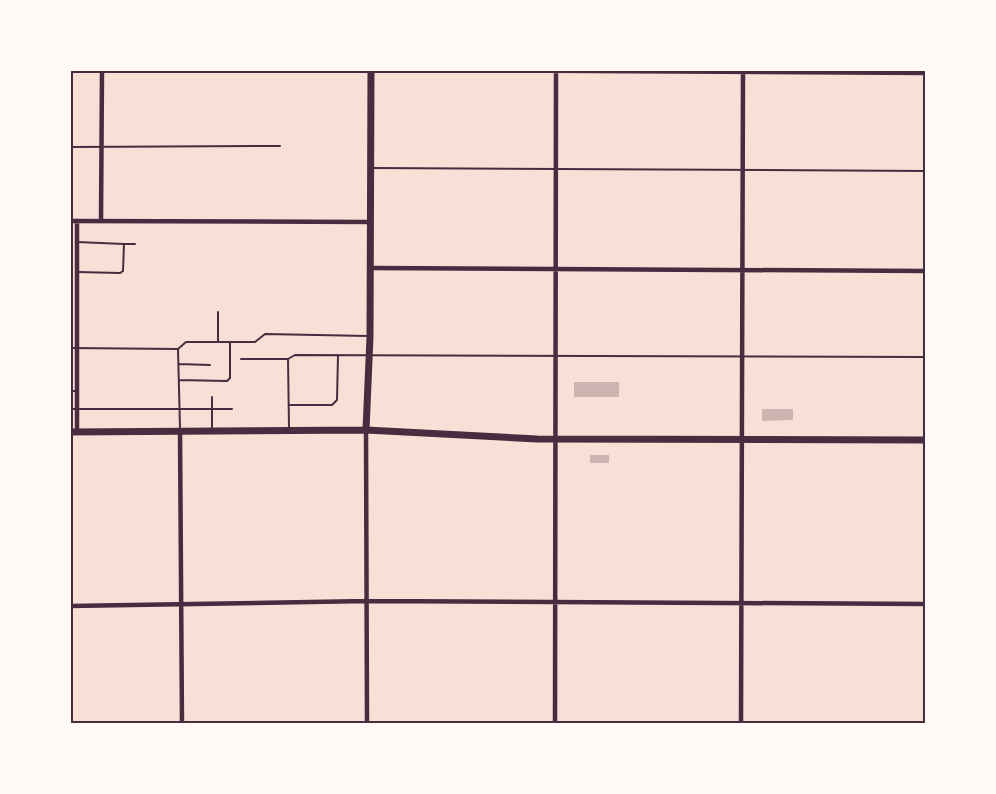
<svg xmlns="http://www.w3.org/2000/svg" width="996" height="794" viewBox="0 0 996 794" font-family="'Work Sans',sans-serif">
<rect width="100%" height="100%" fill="#f7e1d7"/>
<path fill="#ccb4b1" d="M574,382H619V397H574Z
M762,409H793V420L762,421Z
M590,455H609V463H590Z"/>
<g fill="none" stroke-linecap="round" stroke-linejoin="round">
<path stroke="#4a2c40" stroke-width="2" d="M70,147L280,146
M373,168L926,171
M124,244H135
M77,272L120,273L123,271L124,244L77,242
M218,312V342
M70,348L178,349L180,428
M178,349L186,342H255L265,334L368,336
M241,359H288L295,355L926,357
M288,359L289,428
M179,364L210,365
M179,380L227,381L230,378V343
M70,391H77
M212,397V430
M289,405H332L337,400L338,356
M70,409H232"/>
<path stroke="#4a2c40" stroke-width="4.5" d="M424,70L926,73
M70,221L370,222
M101,221L102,70
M370,268L926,271
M366,430L367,724
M180,431L182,724
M77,432V221
M70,606L368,601L926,604
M555,724L556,70
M741,724L743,70"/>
<path stroke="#4a2c40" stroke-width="7" d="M366,430L370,337L371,70
M70,432L366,430L537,439L926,440"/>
</g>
<rect width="996" height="794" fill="none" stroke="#fffaf5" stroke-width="144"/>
<rect x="72" y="72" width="852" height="650" fill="none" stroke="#4a2c40" stroke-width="2"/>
</svg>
